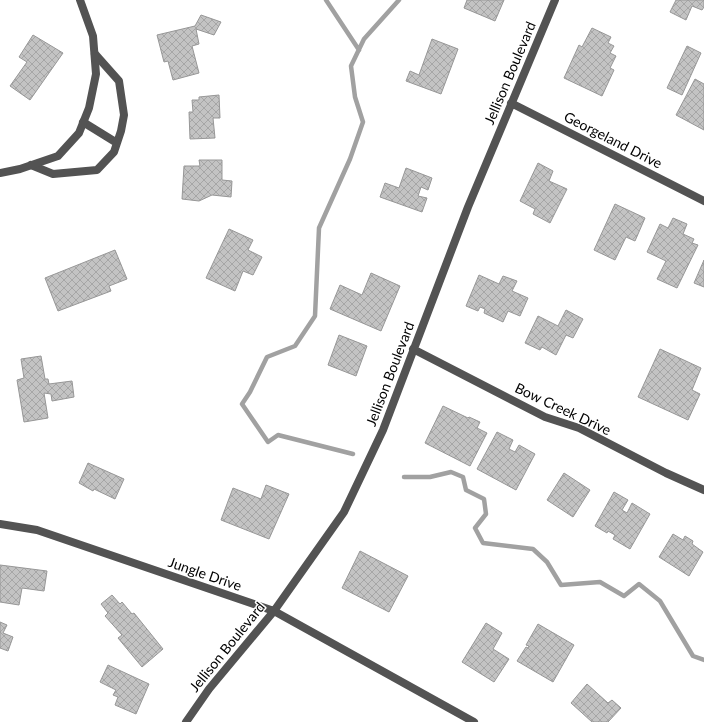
<svg xmlns="http://www.w3.org/2000/svg" width="704" height="722" viewBox="0 0 704 722" font-family="Lato,sans-serif">
<defs>
<pattern id="building-cross-hatch" width="8" height="8" patternUnits="userSpaceOnUse"><rect width="8" height="8" fill="#c3c3c3"/><path d="M0 0l8 8M0 8l8-8" fill="none" stroke="#a6a6a6"/></pattern>
</defs>
<rect width="100%" height="100%" fill="#fff"/>
<g fill="none" stroke-linecap="round" stroke-linejoin="round">
<path stroke="#a1a1a1" stroke-width="4.5" d="M326,0L359,50
M353,454L278,435L268,442L242,404L250,392L267,357L295,346L315,316L319,228L350,159L363,122L355,97L351,66L364,39L399,0
M404,477H430L451,472L463,477L466,490L484,499L486,514L475,528L483,543L533,549L547,562L561,585L600,582L624,596L639,584L660,601L693,656L704,660"/>
</g>
<path fill="url(#building-cross-hatch)" stroke="#979797" d="M467,0H504L495,21L464,8Z
M676,0H704V7L702,10L692,6L686,20L670,12Z
M201,15L221,22L214,35L196,29L199,44L192,46L199,73L173,80L168,61L164,62L157,35L195,26Z
M592,28L611,37L608,43L614,46L610,53L616,56L610,68L614,70L602,96L564,78L579,45L582,47Z
M33,35L63,53L30,100L10,86L27,62L19,57Z
M432,39L458,49L441,94L406,81L410,71L419,75Z
M687,46L701,53L682,95L667,88Z
M695,79L704,84V130L676,115Z
M219,95L220,118H213L215,138L190,139L189,112H193L192,100H199V97Z
M199,160H222V180L232,181L231,197L212,195L199,201L182,199L184,166H200Z
M538,163L553,171L549,181L567,189L550,223L533,214L535,209L520,201Z
M406,168L432,178L428,190L421,187L418,196L427,198L422,212L380,197L385,183L399,188Z
M615,204L645,218L635,241L626,237L615,260L594,250Z
M673,218L687,224L683,234L694,239L692,243L698,245L677,288L657,279L666,261L647,252L660,224L668,228Z
M229,229L253,240L248,250L262,257L253,275L243,271L235,291L206,278Z
M115,250L127,279L109,286L111,291L58,311L45,278Z
M704,260V287L694,283Z
M371,273L400,286L381,331L330,309L340,285L362,295Z
M479,275L499,284L503,276L517,281L512,291L528,298L520,316L508,311L503,322L484,313L485,309L480,307L478,311L466,306Z
M566,310L583,319L573,338L566,335L556,355L542,347L540,350L525,343L538,316L558,326Z
M339,335L367,346L356,376L328,365Z
M660,349L701,368L692,390L700,394L688,420L638,397Z
M41,356L45,379H48L49,384L72,381L74,397L52,401L51,394L44,393L48,418L24,422L17,380L24,378L21,359Z
M443,406L468,418L469,417L480,422L477,428L487,433L470,466L425,443Z
M497,432L513,440L509,449L515,452L519,445L535,454L516,490L477,469Z
M88,463L124,479L115,499L94,489L93,491L79,483Z
M564,473L590,490L573,517L547,500Z
M266,485L289,494L269,539L221,520L233,488L261,499Z
M614,492L628,500L622,510L627,513L632,503L650,514L630,549L613,539L615,535L608,531L607,533L595,526Z
M673,534L683,540L685,536L693,541L692,544L703,552L689,576L659,557Z
M360,551L408,576L389,612L342,588Z
M0,565L47,571L44,591L22,588L19,605L0,602Z
M112,595L120,604L122,602L132,614L134,613L163,649L142,667L118,638L122,635L105,616L108,613L101,604Z
M0,622L7,625L3,633L13,637L8,651L0,648Z
M486,623L502,633L493,649L509,659L494,682L462,662Z
M538,624L574,645L553,682L517,661L526,647L528,648L529,646L526,645Z
M108,665L149,684L136,714L115,705L118,697L113,695L116,690L100,682Z
M587,684L608,703L612,700L621,708L608,722H592L571,703Z"/>
<g fill="none" stroke-linecap="round" stroke-linejoin="round">
<path stroke="#535353" stroke-width="8" d="M83,122L117,143
M31,165L53,174L97,170L114,152L121,131L124,115L119,81L95,54"/>
<path stroke="#535353" stroke-width="8" d="M511,103L704,201
M0,173L20,169L58,156L79,133L89,108L96,74L93,36L80,0
M413,349L545,417L579,428L666,473L704,490
M0,524L37,530L274,611L474,722
M186,722L209,689L274,611L344,512L383,430L468,207L555,0"/>
</g>
<g text-anchor="middle" stroke-width="3" stroke-linejoin="round" paint-order="stroke">
<g font-size="14" fill="#000" stroke="#fff">
<text transform="translate(510 73) rotate(-67)" y="5">Jellison Boulevard</text>
<text transform="translate(613 140) rotate(27)" y="5">Georgeland Drive</text>
<text transform="translate(390 374) rotate(-69)" y="5">Jellison Boulevard</text>
<text transform="translate(563 409) rotate(25)" y="5">Bow Creek Drive</text>
<text transform="translate(205 574) rotate(19)" y="5">Jungle Drive</text>
<text transform="translate(227 647) rotate(-51)" y="5">Jellison Boulevard</text>
</g>
</g>
</svg>
